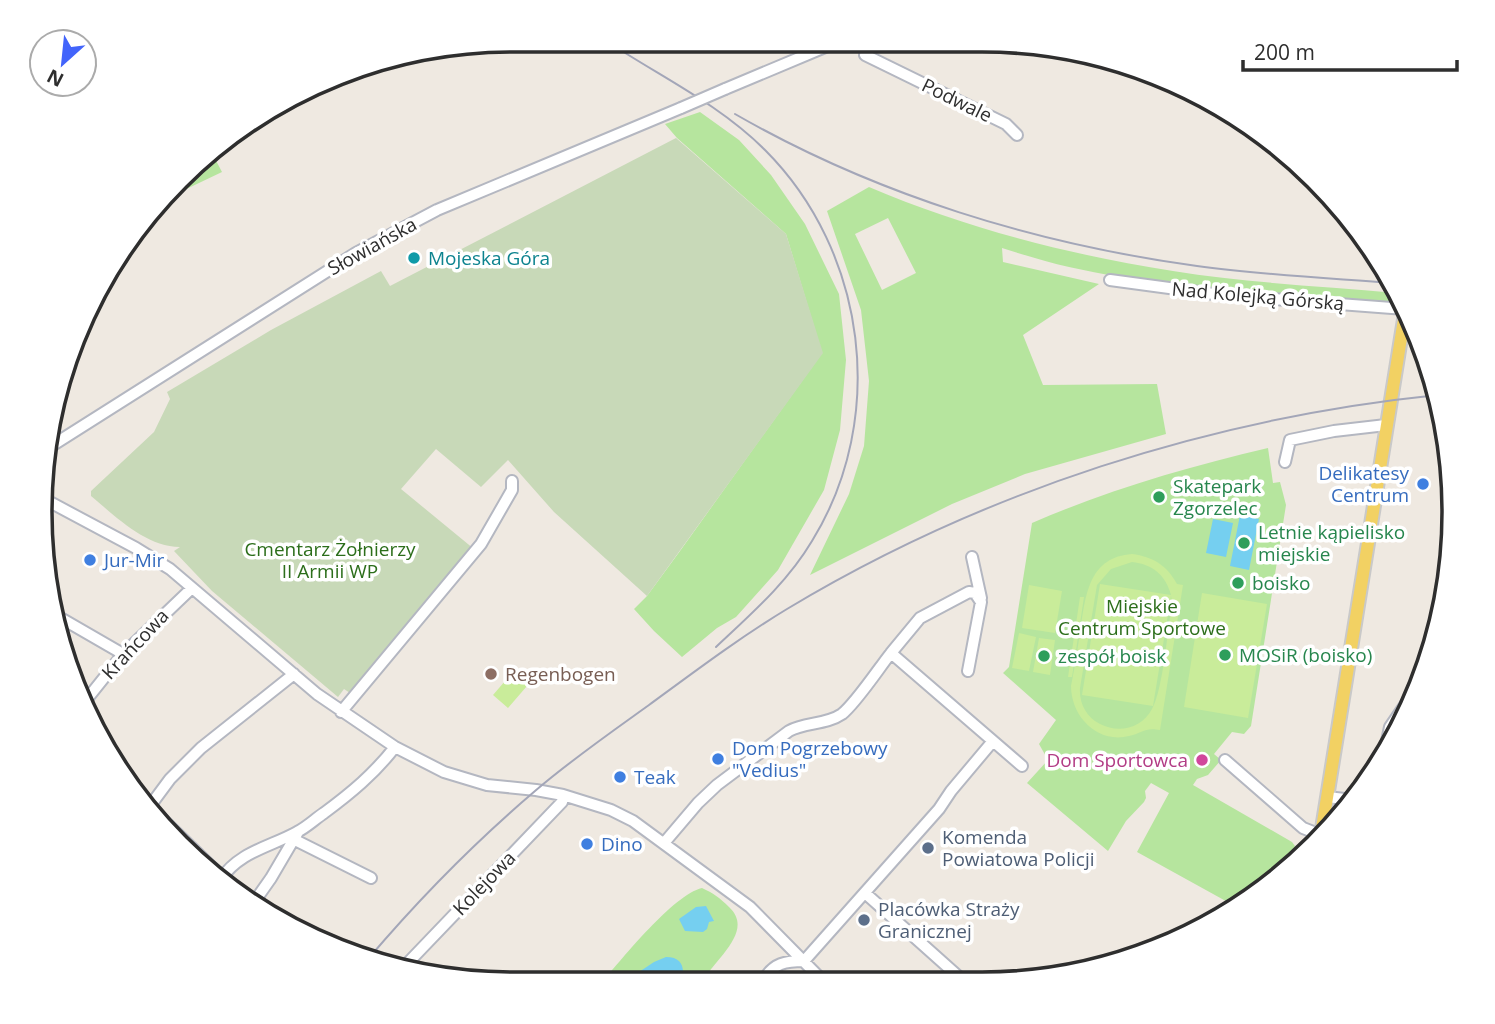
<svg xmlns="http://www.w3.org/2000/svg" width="1495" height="1024" viewBox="0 0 1495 1024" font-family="'Open Sans',sans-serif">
<rect width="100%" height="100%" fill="#efe9e1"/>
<path fill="#b6e59e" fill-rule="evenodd" d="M700,112L739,140L771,175L805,224L839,294L846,360L840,430L824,490L778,570L736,617L717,628L682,657L654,631L634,609L647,596L680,551L822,353L786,234L677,138L665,124Z
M212,153L222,172L155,204L157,201Z
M869,187C965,228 1070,255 1173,271C1246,283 1322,286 1396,293L1394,302C1286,298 1176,291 1069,267C1047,262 1024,255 1002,248L1003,262L1099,284L1023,335L1043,385L1157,384L1166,434L1025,474L952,504L810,575L849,494L864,446L869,381L861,310L827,211ZM888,218L916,273L882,290L855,234Z
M1268,448L1273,483L1280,482L1286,505L1251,726L1244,734L1232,732L1214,754L1221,760L1208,775L1197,779L1193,785L1292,842L1295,846L1273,877L1233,905L1137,852L1169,793L1151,783L1145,791L1146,798L1144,802L1126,821L1108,851L1027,783L1048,760L1039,744L1056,720L1003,673L1009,667L1032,523C1108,490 1187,467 1268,448Z
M1377,747C1381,765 1374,775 1363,790L1350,789Z
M702,888C713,893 720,898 729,907C755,931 715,959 703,981L602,982C623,958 673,895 702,888Z"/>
<path fill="#c8d9b8" d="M676,138L786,234L823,353L647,596L554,512L508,460L481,487L436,449L401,489L474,549L350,693L344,689L338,697L212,591L174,551L180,547C146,547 115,516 91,496V491L154,432L170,399L167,392L271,330L381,271L390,286Z"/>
<path fill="#c9ec9a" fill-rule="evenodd" d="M1132,554C1153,557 1167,565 1177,584L1183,585L1160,730C1144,727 1143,733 1129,736C1097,744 1071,716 1071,686C1075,666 1078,646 1081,626C1086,593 1090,557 1132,554ZM1132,562C1152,564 1166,575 1171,595L1100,584L1082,695L1153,706L1171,596L1172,602C1168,627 1163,690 1152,709C1142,728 1119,734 1100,724C1086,717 1079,703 1080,688L1097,585L1111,569Z
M1029,585L1062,591L1055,633L1022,628Z
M1202,593L1267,604L1248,718L1184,707Z
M1080,597H1084L1072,677H1068Z
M1019,633L1036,637L1029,671L1012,668Z
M1039,638L1055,640L1050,675L1033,672Z
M512,673L527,686L508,708L493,695Z"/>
<path fill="#75cff0" d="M1240,515L1259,519L1249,570L1230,566Z
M1213,519L1233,523L1226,557L1206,553Z
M706,906L714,921L709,922L707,929L703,932L685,931L679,919L696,907Z
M666,957C682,957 685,967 682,981L624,982L654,962Z"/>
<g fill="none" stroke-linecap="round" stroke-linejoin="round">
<defs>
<path id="minor" d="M870,46L865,55L1006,124L1017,135
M725,89L830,45
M1110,280L1221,295L1405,309
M45,450L356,253L437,210L681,108
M1285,462L1290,440L1334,431L1386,425
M1450,469L1446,477L1452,481
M46,500L136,548L170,569L317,694L395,747L444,772L487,785L536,790L563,795L611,810L633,821L750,907L821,979
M972,557L981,598
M52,613L123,654
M968,671L981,602L975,593L969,592L920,618L891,653L1022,766
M83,704L123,654L192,588
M341,712L481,544L512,490V481
M1383,759L1390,727L1423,679
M1225,760L1303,828L1321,835
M1327,797L1354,800
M150,806L170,779L201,748L294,674
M152,809L222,877
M295,840L371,878
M664,843L698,803L717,785L789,731C805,722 826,725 842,714C856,703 879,668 891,653
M220,880C240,851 270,847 297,832C307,827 315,819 324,813C351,793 374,774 395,747
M865,893L959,977
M252,905L271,878L298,832
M402,969L562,802L563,795
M764,980C773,963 786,961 804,961L939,809L951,791L993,741"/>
<path id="major" d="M1320,841L1406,307"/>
</defs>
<use href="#minor" stroke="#b4b7c1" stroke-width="14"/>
<use href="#major" stroke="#c9c9c9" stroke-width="16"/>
<use href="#minor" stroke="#fff" stroke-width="10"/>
<use href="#major" stroke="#f2d163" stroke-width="12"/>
<path stroke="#a3a6b8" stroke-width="2" d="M608,42C661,77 719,104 765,150C867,252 888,418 812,541C787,583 751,614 716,647
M735,114C876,195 1036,244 1197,266C1262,275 1328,278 1393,283
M368,959C419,899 475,842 535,791C571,760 610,733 649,705C694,672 739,638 787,609C983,491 1211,418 1438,395"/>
<defs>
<path id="minor-bridge" d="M681,108L725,89"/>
</defs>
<use href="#minor-bridge" stroke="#b4b7c1" stroke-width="14" stroke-linecap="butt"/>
<use href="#minor-bridge" stroke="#fff" stroke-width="10"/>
</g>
<circle fill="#0f9aa8" stroke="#fff" stroke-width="2.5" cx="414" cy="258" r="7"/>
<g fill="#3f7fe0" stroke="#fff" stroke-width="2.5">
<circle cx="1423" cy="484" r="7"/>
<circle cx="90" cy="560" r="7"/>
<circle cx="718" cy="759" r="7"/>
<circle cx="620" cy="777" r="7"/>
<circle cx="587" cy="844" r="7"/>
</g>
<g fill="#2e9e5b" stroke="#fff" stroke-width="2.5">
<circle cx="1159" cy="497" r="7"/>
<circle cx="1244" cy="543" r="7"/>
<circle cx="1238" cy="583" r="7"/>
<circle cx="1225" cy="655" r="7"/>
<circle cx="1044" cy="656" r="7"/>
</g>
<circle fill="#8d6e63" stroke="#fff" stroke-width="2.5" cx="491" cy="674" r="7"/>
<circle fill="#d1479c" stroke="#fff" stroke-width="2.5" cx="1202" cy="760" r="7"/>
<g fill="#5c6f8a" stroke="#fff" stroke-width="2.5">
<circle cx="928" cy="848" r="7"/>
<circle cx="864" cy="920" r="7"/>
</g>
<g text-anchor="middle" stroke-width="7" stroke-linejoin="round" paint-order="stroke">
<g font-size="19" fill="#2e2e2e" stroke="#fff">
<text transform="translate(957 100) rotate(26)" y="7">Podwale</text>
<text transform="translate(372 246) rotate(-29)" y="7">Słowiańska</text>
<text transform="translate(1258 296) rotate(5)" y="7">Nad Kolejką Górską</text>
<text transform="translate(135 644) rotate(-47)" y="7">Krańcowa</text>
<text transform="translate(484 883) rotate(-46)" y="7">Kolejowa</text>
</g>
<g font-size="19" fill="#0d838f" stroke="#fff" text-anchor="start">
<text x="428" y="265">Mojeska Góra</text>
</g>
<g font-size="19" fill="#366cbe" stroke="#fff" text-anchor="start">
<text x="1409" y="480" text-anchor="end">Delikatesy<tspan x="1409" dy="22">Centrum</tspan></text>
<text x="104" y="567">Jur-Mir</text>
<text x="732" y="755">Dom Pogrzebowy<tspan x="732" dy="22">"Vedius"</tspan></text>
<text x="634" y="784">Teak</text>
<text x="601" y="851">Dino</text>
</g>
<g font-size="19" fill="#27864d" stroke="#fff" text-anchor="start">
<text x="1173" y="493">Skatepark<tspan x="1173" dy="22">Zgorzelec</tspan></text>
<text x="1258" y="539">Letnie kąpielisko<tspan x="1258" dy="22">miejskie</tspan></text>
<text x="1252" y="590">boisko</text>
<text x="1239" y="662">MOSiR (boisko)</text>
<text x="1058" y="663">zespół boisk</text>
</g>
<g font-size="19" fill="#2c6e1b" stroke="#fff">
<text x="330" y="556">Cmentarz Żołnierzy<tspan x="330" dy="22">II Armii WP</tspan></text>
<text x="1142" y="613">Miejskie<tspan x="1142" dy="22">Centrum Sportowe</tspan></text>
</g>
<g font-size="19" fill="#785e54" stroke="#fff" text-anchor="start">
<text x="505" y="681">Regenbogen</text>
</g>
<g font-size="19" fill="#b23c85" stroke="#fff" text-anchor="end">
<text x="1188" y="767">Dom Sportowca</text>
</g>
<g font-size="19" fill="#4e5e75" stroke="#fff" text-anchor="start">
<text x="942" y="844">Komenda<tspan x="942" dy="22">Powiatowa Policji</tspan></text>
<text x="878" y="916">Placówka Straży<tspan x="878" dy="22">Granicznej</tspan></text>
</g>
</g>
<path d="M0 0H1495V1024H0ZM512 52H982A460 460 0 0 1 1442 512V512A460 460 0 0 1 982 972H512A460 460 0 0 1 52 512V512A460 460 0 0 1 512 52Z" fill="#fff" fill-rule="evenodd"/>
<path fill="none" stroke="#2e2e2e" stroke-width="3.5" d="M512 52H982A460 460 0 0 1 1442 512V512A460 460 0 0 1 982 972H512A460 460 0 0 1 52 512V512A460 460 0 0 1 512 52Z"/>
<g transform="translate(63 63) rotate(207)"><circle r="33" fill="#ffffff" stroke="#ababab" stroke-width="2"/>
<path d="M0-5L12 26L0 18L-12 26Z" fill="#4264fb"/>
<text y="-10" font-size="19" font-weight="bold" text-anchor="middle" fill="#2e2e2e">N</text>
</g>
<path d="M1243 60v10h214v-10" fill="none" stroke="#2e2e2e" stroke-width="3.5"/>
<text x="1254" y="60" font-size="21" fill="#2e2e2e" stroke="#ffffff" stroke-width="5" paint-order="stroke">200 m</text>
</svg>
